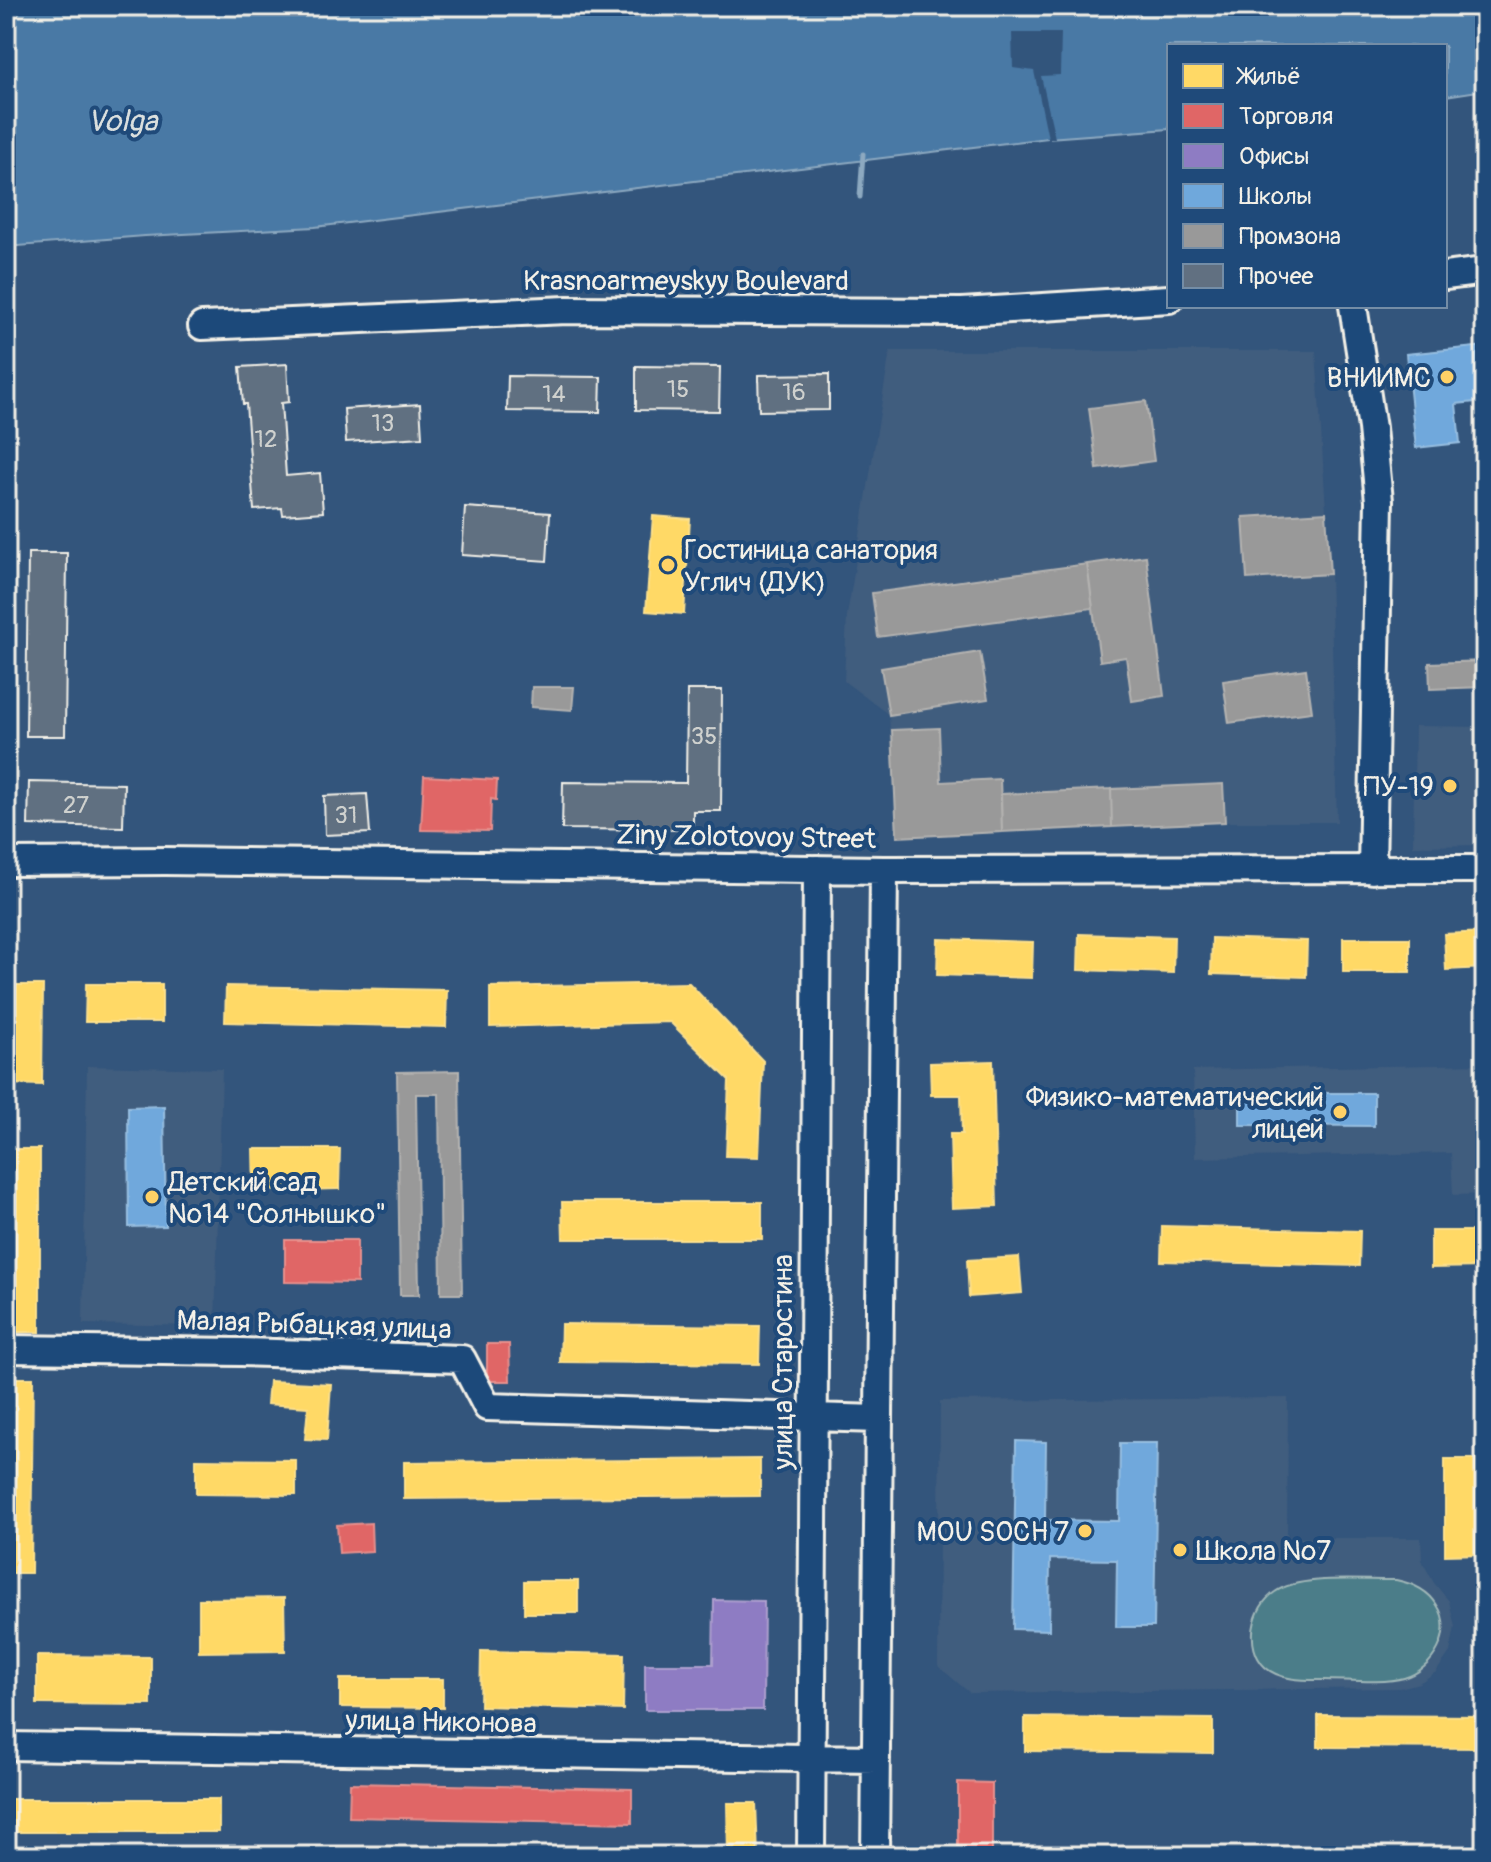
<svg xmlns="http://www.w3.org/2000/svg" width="1491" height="1862" viewBox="0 0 1491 1862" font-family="Pangolin,sans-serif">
<rect width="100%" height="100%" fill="#33557c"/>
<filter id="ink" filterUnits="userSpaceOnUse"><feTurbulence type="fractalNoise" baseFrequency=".0125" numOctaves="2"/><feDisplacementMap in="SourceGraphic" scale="16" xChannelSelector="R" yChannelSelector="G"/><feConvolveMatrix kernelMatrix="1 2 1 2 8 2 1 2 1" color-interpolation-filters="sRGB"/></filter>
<g filter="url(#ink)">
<path fill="#415d7e" d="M890,351H1316L1330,574L1337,822H1225L897,837L889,715L844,681L847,616Z
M1415,726L1485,727V845L1413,846Z
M1485,1064V1194L1453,1195L1451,1153L1195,1158L1193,1070Z
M87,1066L222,1069L215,1326L83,1324Z
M1288,1398L1287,1538H1421L1422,1561L1434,1583L1449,1601L1455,1627L1450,1652L1436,1672L1419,1683L1400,1688L970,1693L938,1666L940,1401Z"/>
<path fill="#4b7d89" stroke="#a0b7b8" stroke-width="2" d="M1396,1580C1411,1583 1428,1590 1437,1605C1455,1632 1433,1670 1404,1678C1383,1684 1347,1680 1324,1680C1306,1680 1280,1681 1265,1667C1244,1647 1252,1607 1275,1592C1300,1574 1365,1581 1396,1580Z"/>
<path fill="#4979a5" stroke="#8da9c0" stroke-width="2" d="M6,6H1485V90L1445,96V46H1169V129L1048,138L315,227L145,236L6,247Z"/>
<path fill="#33557c" d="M1012,33H1061L1060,75L1041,76L1055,138H1048L1034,71L1013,68Z"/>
<path fill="#ffd966" stroke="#fce08d" stroke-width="2" d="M653,516L690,519L684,614L646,611Z
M1485,932V968L1446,970L1444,934Z
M1079,934L1174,937L1173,973L1078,970Z
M1212,938L1307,941L1306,977L1211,974Z
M1343,938H1410V972H1343Z
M938,939L1033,942L1032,978L937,975Z
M689,983L763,1061L759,1157L726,1156L729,1080L670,1022L490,1027V987Z
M86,984H162V1022H85Z
M6,985H43L42,1085L6,1084Z
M226,986L447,990L446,1027L225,1022Z
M993,1061L997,1206L952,1208L950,1134H962L961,1095H931L930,1063Z
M7,1149H40V1332H7Z
M253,1149H340L339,1189L254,1191Z
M562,1202H762V1239H563Z
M1162,1226L1360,1231L1359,1266L1161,1261Z
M1431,1231H1485V1267L1431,1268Z
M1019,1257L1022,1293L969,1297L967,1260Z
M561,1324L760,1326L759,1364L560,1362Z
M6,1378H33L31,1573H6Z
M269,1381L331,1384L327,1440L305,1439L308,1407L267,1404Z
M196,1459L296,1460V1495L196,1494Z
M760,1459V1496L404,1499V1462Z
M1445,1459H1480L1481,1554L1445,1555Z
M524,1581H578V1613H524Z
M284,1598L285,1651L199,1652V1599Z
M481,1651L624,1654L623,1710L480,1706Z
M37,1656L151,1657V1705L37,1704Z
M340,1679H443V1708L340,1707Z
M1318,1715L1485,1716V1748L1318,1747Z
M1025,1717L1213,1719V1753L1025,1751Z
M6,1799H219V1832H6Z
M727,1803H756L758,1856H728Z
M1485,1853V1856H1334V1854Z"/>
<path fill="#e06666" stroke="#e6908d" stroke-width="2" d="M424,776L497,780L496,800L491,799L490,831L421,830Z
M285,1240H357V1283L285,1282Z
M487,1344H509L510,1381H487Z
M371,1523L372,1551L339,1553L337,1525Z
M958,1782L992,1783V1856H958Z
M350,1783L632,1789V1823L349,1817Z"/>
<path fill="#8e7cc3" stroke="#ad9fce" stroke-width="2" d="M714,1600L764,1601L763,1710H645V1664H713Z"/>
<path fill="#6fa8dc" stroke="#97bee0" stroke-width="2" d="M1485,346V401L1456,404L1460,443L1416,448L1406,354Z
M1477,752H1485V826H1479Z
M1240,1093H1374V1126L1240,1125Z
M164,1106L166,1226L129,1227L128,1107Z
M1016,1441L1046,1442L1045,1520L1119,1521L1120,1443H1157L1154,1627H1116L1117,1560L1050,1559L1049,1630L1013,1629Z"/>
<path fill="#999" stroke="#b4b3b1" stroke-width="2" d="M1146,401L1154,461L1097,469L1089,408Z
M1326,512L1330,574L1247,579L1243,517Z
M1146,556L1164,696L1132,701L1126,657L1100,661L1087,564Z
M1087,564L1093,608L878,637L872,593Z
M980,652L988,699L889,715L881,668Z
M1485,661V687L1430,689L1429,663Z
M1306,669L1312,712L1229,723L1223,681Z
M532,687H574L572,710L531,707Z
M939,728L941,782L1000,779L1002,832L897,837L892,730Z
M1223,784L1225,822L1112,827L1111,789Z
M1111,789L1112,827L1002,832L1001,794Z
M459,1071L462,1294H441L439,1094H416L419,1295H400L397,1072Z"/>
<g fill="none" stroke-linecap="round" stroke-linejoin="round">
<path stroke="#8da9c0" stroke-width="5" d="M860,197L863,154"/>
</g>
<path fill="#617081" stroke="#f4f1e8" stroke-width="2" d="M287,364L289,402L281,403L286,476L320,473L323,512L283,515L282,508L254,510L246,404H243L240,367Z
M636,366L720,367L719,411L636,410Z
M829,374V410L759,411L758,375Z
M508,376L601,377L600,412L507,411Z
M420,404L422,437L346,442L344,409Z
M465,507L550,513L547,561L462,555Z
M28,553H67L65,736H26Z
M687,690H722L721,811H693V830L562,829L563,782L686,783Z
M29,782L124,784L123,827L28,825Z
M367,794L370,833L325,835L324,796Z"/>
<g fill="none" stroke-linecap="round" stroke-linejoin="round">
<defs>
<path id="minor" d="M1445,276L1485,271
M1353,306L1372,428L1379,501L1372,870
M202,326L567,310L962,312L1169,299
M6,862L165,861L884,870L1485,869
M6,1349L241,1352L462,1359L487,1407L879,1419
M6,1746L876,1759
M811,1856L817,869
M875,1856L884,870"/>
</defs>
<use href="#minor" stroke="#f4f1e8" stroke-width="32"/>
<use href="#minor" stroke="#1f4a7a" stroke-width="26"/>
</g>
</g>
<g fill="#ffd166" stroke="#1f4a7a" stroke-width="3">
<circle cx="1447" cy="377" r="8"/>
<circle cx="668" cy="565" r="8"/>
<circle cx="1450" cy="786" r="8"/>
<circle cx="1340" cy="1112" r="8"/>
<circle cx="152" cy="1197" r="8"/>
<circle cx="1085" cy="1531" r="8"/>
<circle cx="1180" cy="1550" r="8"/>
</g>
<g text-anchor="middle" stroke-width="8" stroke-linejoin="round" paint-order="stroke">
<g font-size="24" fill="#cfd1ce">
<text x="678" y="397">15</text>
<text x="794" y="400">16</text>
<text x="554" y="402">14</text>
<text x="383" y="431">13</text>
<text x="266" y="447">12</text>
<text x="704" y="744">35</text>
<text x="76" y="813">27</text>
<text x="346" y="823">31</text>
</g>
<g font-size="28" fill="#f4f1e8" stroke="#1f4a7a">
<text x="686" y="290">Krasnoarmeyskyy Boulevard</text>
<text transform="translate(746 836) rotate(1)" y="10">Ziny Zolotovoy Street</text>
<text transform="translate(314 1324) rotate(2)" y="10">Малая Рыбацкая улица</text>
<text transform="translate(782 1362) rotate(-90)" y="10">улица Старостина</text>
<text transform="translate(441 1721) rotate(1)" y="10">улица Никонова</text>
</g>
<g font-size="28" fill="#f4f1e8" stroke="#1f4a7a" text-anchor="end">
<text x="1431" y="387">ВНИИМС</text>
<text x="684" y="559" text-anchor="start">Гостиница санатория<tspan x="684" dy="32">Углич (ДУК)</tspan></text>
<text x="1434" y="796">ПУ-19</text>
<text x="1324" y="1106">Физико-математический<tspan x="1324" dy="32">лицей</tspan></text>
<text x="168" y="1191" text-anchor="start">Детский сад<tspan x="168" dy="32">№14 "Солнышко"</tspan></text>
<text x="1069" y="1541">MOU SOCH 7</text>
<text x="1196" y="1560" text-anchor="start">Школа №7</text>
</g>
<g font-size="30" font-style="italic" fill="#dadfde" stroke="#1f4a7a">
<text x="122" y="131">Volga</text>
</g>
</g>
<rect width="1491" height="1862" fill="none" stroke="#1f4a7a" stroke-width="32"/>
<rect x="16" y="16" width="1459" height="1830" fill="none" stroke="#f4f1e8" stroke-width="3" filter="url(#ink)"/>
<rect x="1167" y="44" width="280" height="264" fill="#1f4a7a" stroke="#748da6" stroke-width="2"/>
<rect x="1183" y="64" width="40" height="24" fill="#ffd966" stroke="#748da6" stroke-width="2"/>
<text x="1239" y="84" font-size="24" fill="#f4f1e8">Жильё</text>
<rect x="1183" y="104" width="40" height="24" fill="#e06666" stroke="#748da6" stroke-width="2"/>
<text x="1239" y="124" font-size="24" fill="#f4f1e8">Торговля</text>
<rect x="1183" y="144" width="40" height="24" fill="#8e7cc3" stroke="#748da6" stroke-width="2"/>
<text x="1239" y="164" font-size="24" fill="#f4f1e8">Офисы</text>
<rect x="1183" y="184" width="40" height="24" fill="#6fa8dc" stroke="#748da6" stroke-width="2"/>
<text x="1239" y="204" font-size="24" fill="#f4f1e8">Школы</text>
<rect x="1183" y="224" width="40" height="24" fill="#999999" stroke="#748da6" stroke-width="2"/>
<text x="1239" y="244" font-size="24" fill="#f4f1e8">Промзона</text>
<rect x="1183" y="264" width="40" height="24" fill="#617081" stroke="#748da6" stroke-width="2"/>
<text x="1239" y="284" font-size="24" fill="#f4f1e8">Прочее</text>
</svg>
